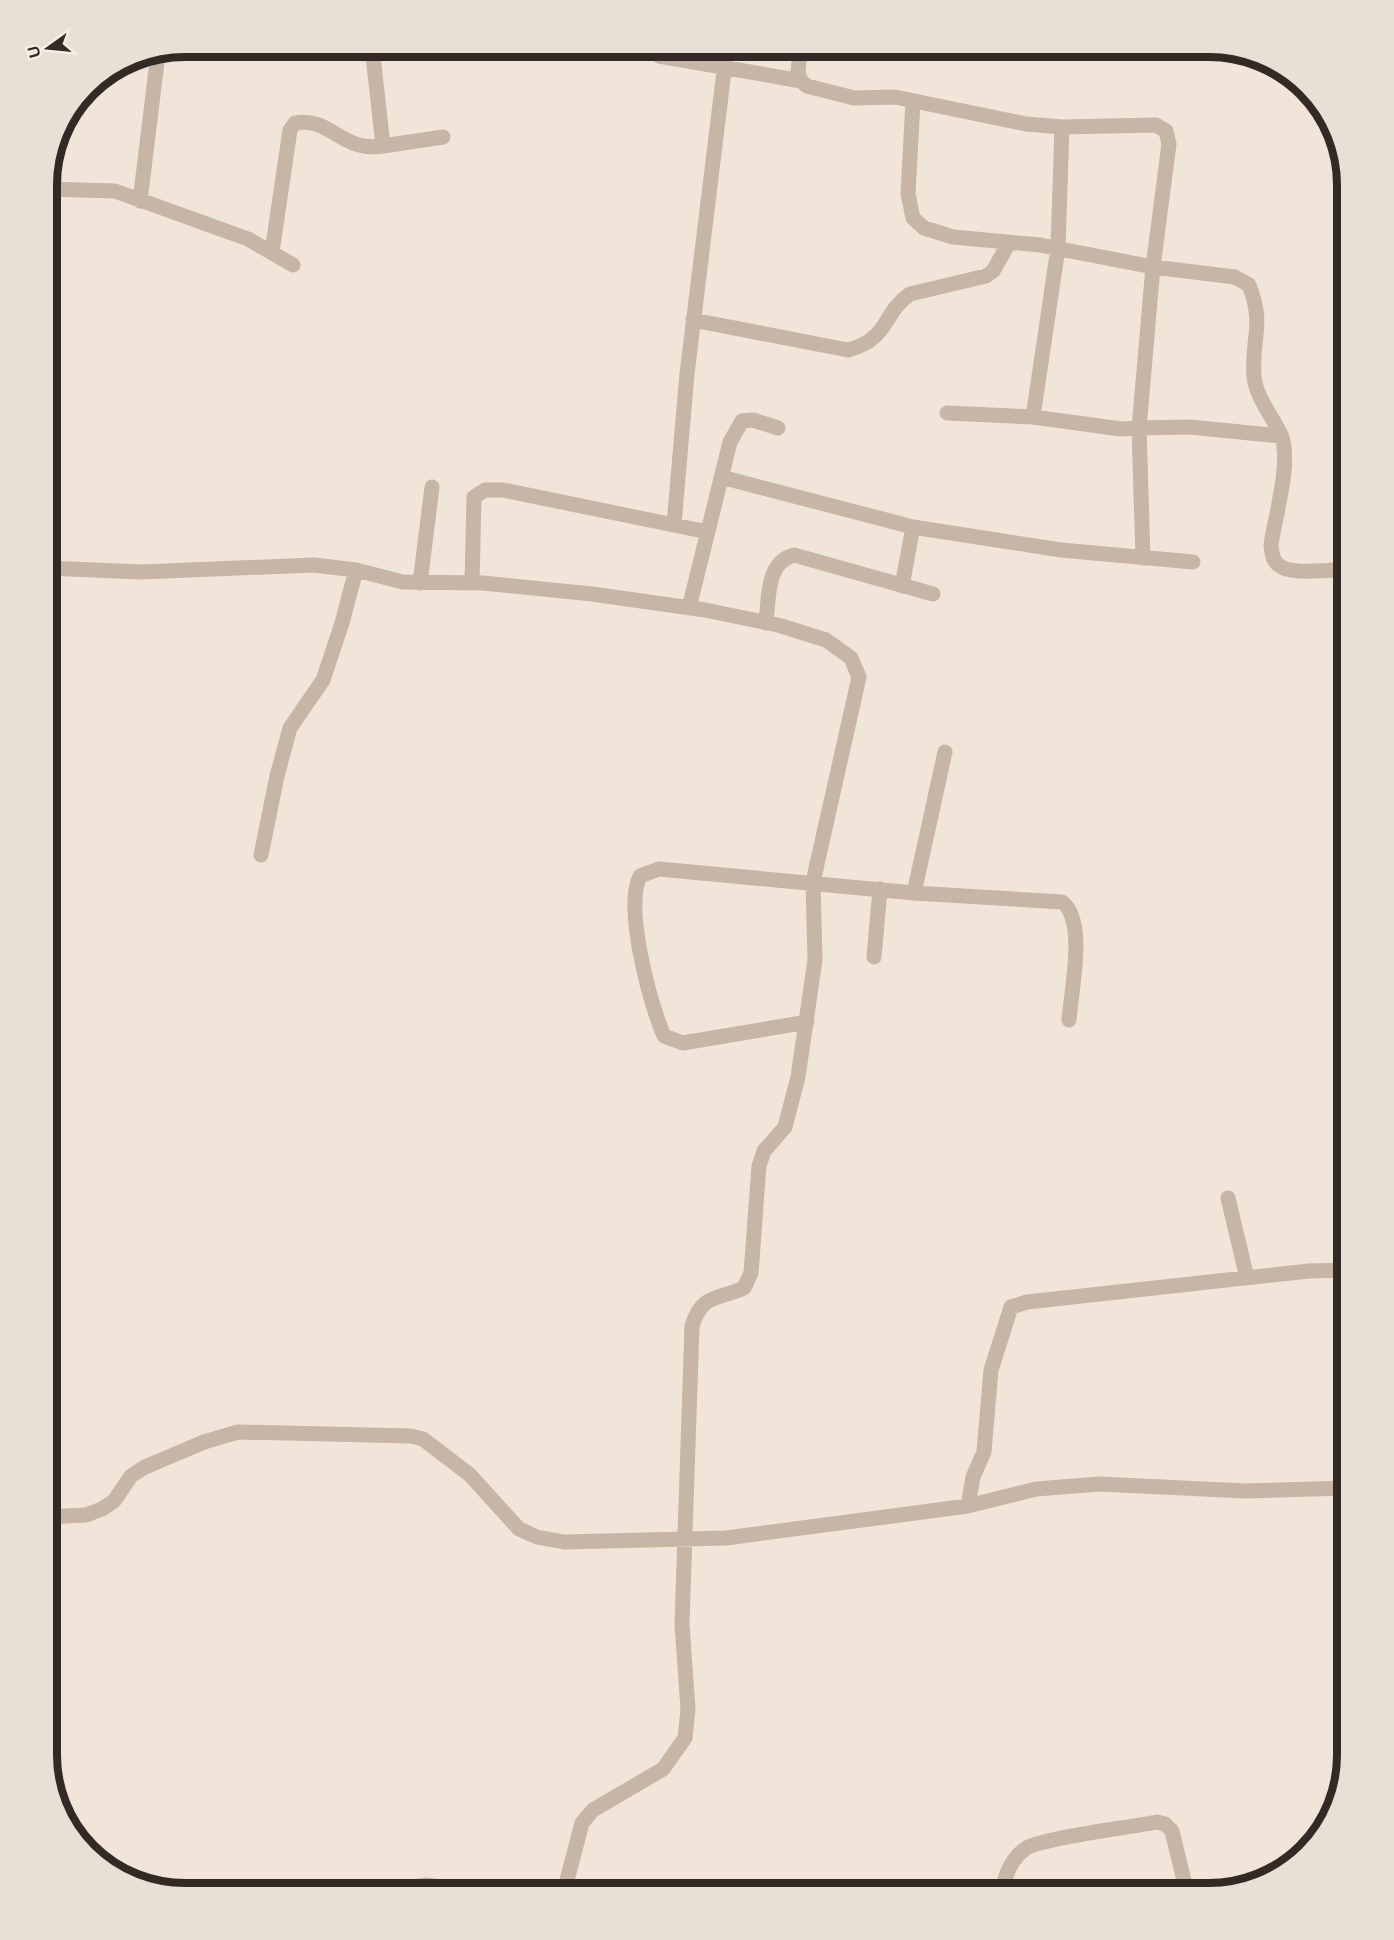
<svg xmlns="http://www.w3.org/2000/svg" width="1394" height="1940" viewBox="0 0 1394 1940" font-family="Helvetica,sans-serif">
<rect width="100%" height="100%" fill="#f0e5d8"/>
<g fill="none" stroke-linecap="round" stroke-linejoin="round">
<path stroke="#c7b5a5" stroke-width="15" d="M372,47L383,146L443,137
M800,47L798,73L801,81L807,86L854,98L895,97L1026,124L1062,127L1156,125L1166,131L1169,144L1153,267L1139,428L1121,429L1033,417L947,413
M659,56L801,81
M913,101L908,194L913,218L924,228L953,237L1040,245L1153,267L1235,277L1249,285C1265,325 1251,339 1254,376C1256,398 1272,415 1281,435C1292,461 1275,516 1271,545C1272,553 1272,561 1280,566C1291,575 1332,570 1347,569
M47,189L115,191L248,239L293,265
M140,201L157,62
M272,252L290,130L295,123C330,116 342,153 383,146
M693,320L848,350C890,339 882,313 910,294L986,276L993,271L1009,243
M1033,417L1058,248L1062,127
M47,449H49
M721,477L913,527L1061,550L1193,562
M674,524L687,374L727,47
M1143,558L1139,428L1189,427L1281,436
M47,568L141,572L314,565L356,570L403,582L483,583L592,594L705,610L778,625L826,640L851,658L859,677L813,882L815,960L798,1077L785,1127L764,1151L759,1166L751,1273L744,1288C718,1300 702,1293 692,1326L682,1624L688,1709L685,1738L663,1769L593,1810L582,1823L565,1888L561,1893
M420,583L432,487
M472,583L474,497L485,490H503L708,532
M902,586L913,527
M689,608L730,442L742,421L753,420L778,428
M766,623C769,598 766,562 794,555L933,594
M261,855L277,776L290,728L323,680L342,623L356,570
M914,893L945,752
M874,957L880,889
M807,1022L683,1043L664,1036C650,1002 624,909 640,876L659,869L914,893L1062,902C1087,920 1071,991 1069,1020
M1228,1198L1247,1278
M968,1506L973,1477L984,1452L991,1370L1011,1307L1027,1302L1309,1271L1347,1270
M47,1517L86,1515L102,1509L114,1501L131,1476L145,1467L204,1442L238,1432L411,1436L423,1439L470,1475L519,1529L537,1537L564,1542L726,1538L968,1506L1036,1489L1100,1484L1245,1491L1347,1488
M416,1893L419,1886L426,1885L486,1893
M1002,1893C1005,1876 1010,1860 1025,1849C1040,1838 1133,1827 1157,1822L1165,1824L1172,1831L1187,1893"/>
</g>
<path d="M0 0H1394V1940H0ZM185 57H1209A128 128 0 0 1 1337 185V1755A128 128 0 0 1 1209 1883H185A128 128 0 0 1 57 1755V185A128 128 0 0 1 185 57Z" fill="#e8dfd5" fill-rule="evenodd"/>
<path fill="none" stroke="#332a26" stroke-width="8" d="M185 57H1209A128 128 0 0 1 1337 185V1755A128 128 0 0 1 1209 1883H185A128 128 0 0 1 57 1755V185A128 128 0 0 1 185 57Z"/>
<g transform="translate(48 48) rotate(255)" stroke="#f8efe4" stroke-width="4.5" paint-order="stroke">
<path d="M0-4.5L10 22L0 15L-10 22Z" fill="#332a26"/>
<text y="-9" font-size="16" font-weight="bold" text-anchor="middle" fill="#332a26">U</text>
</g>
</svg>
